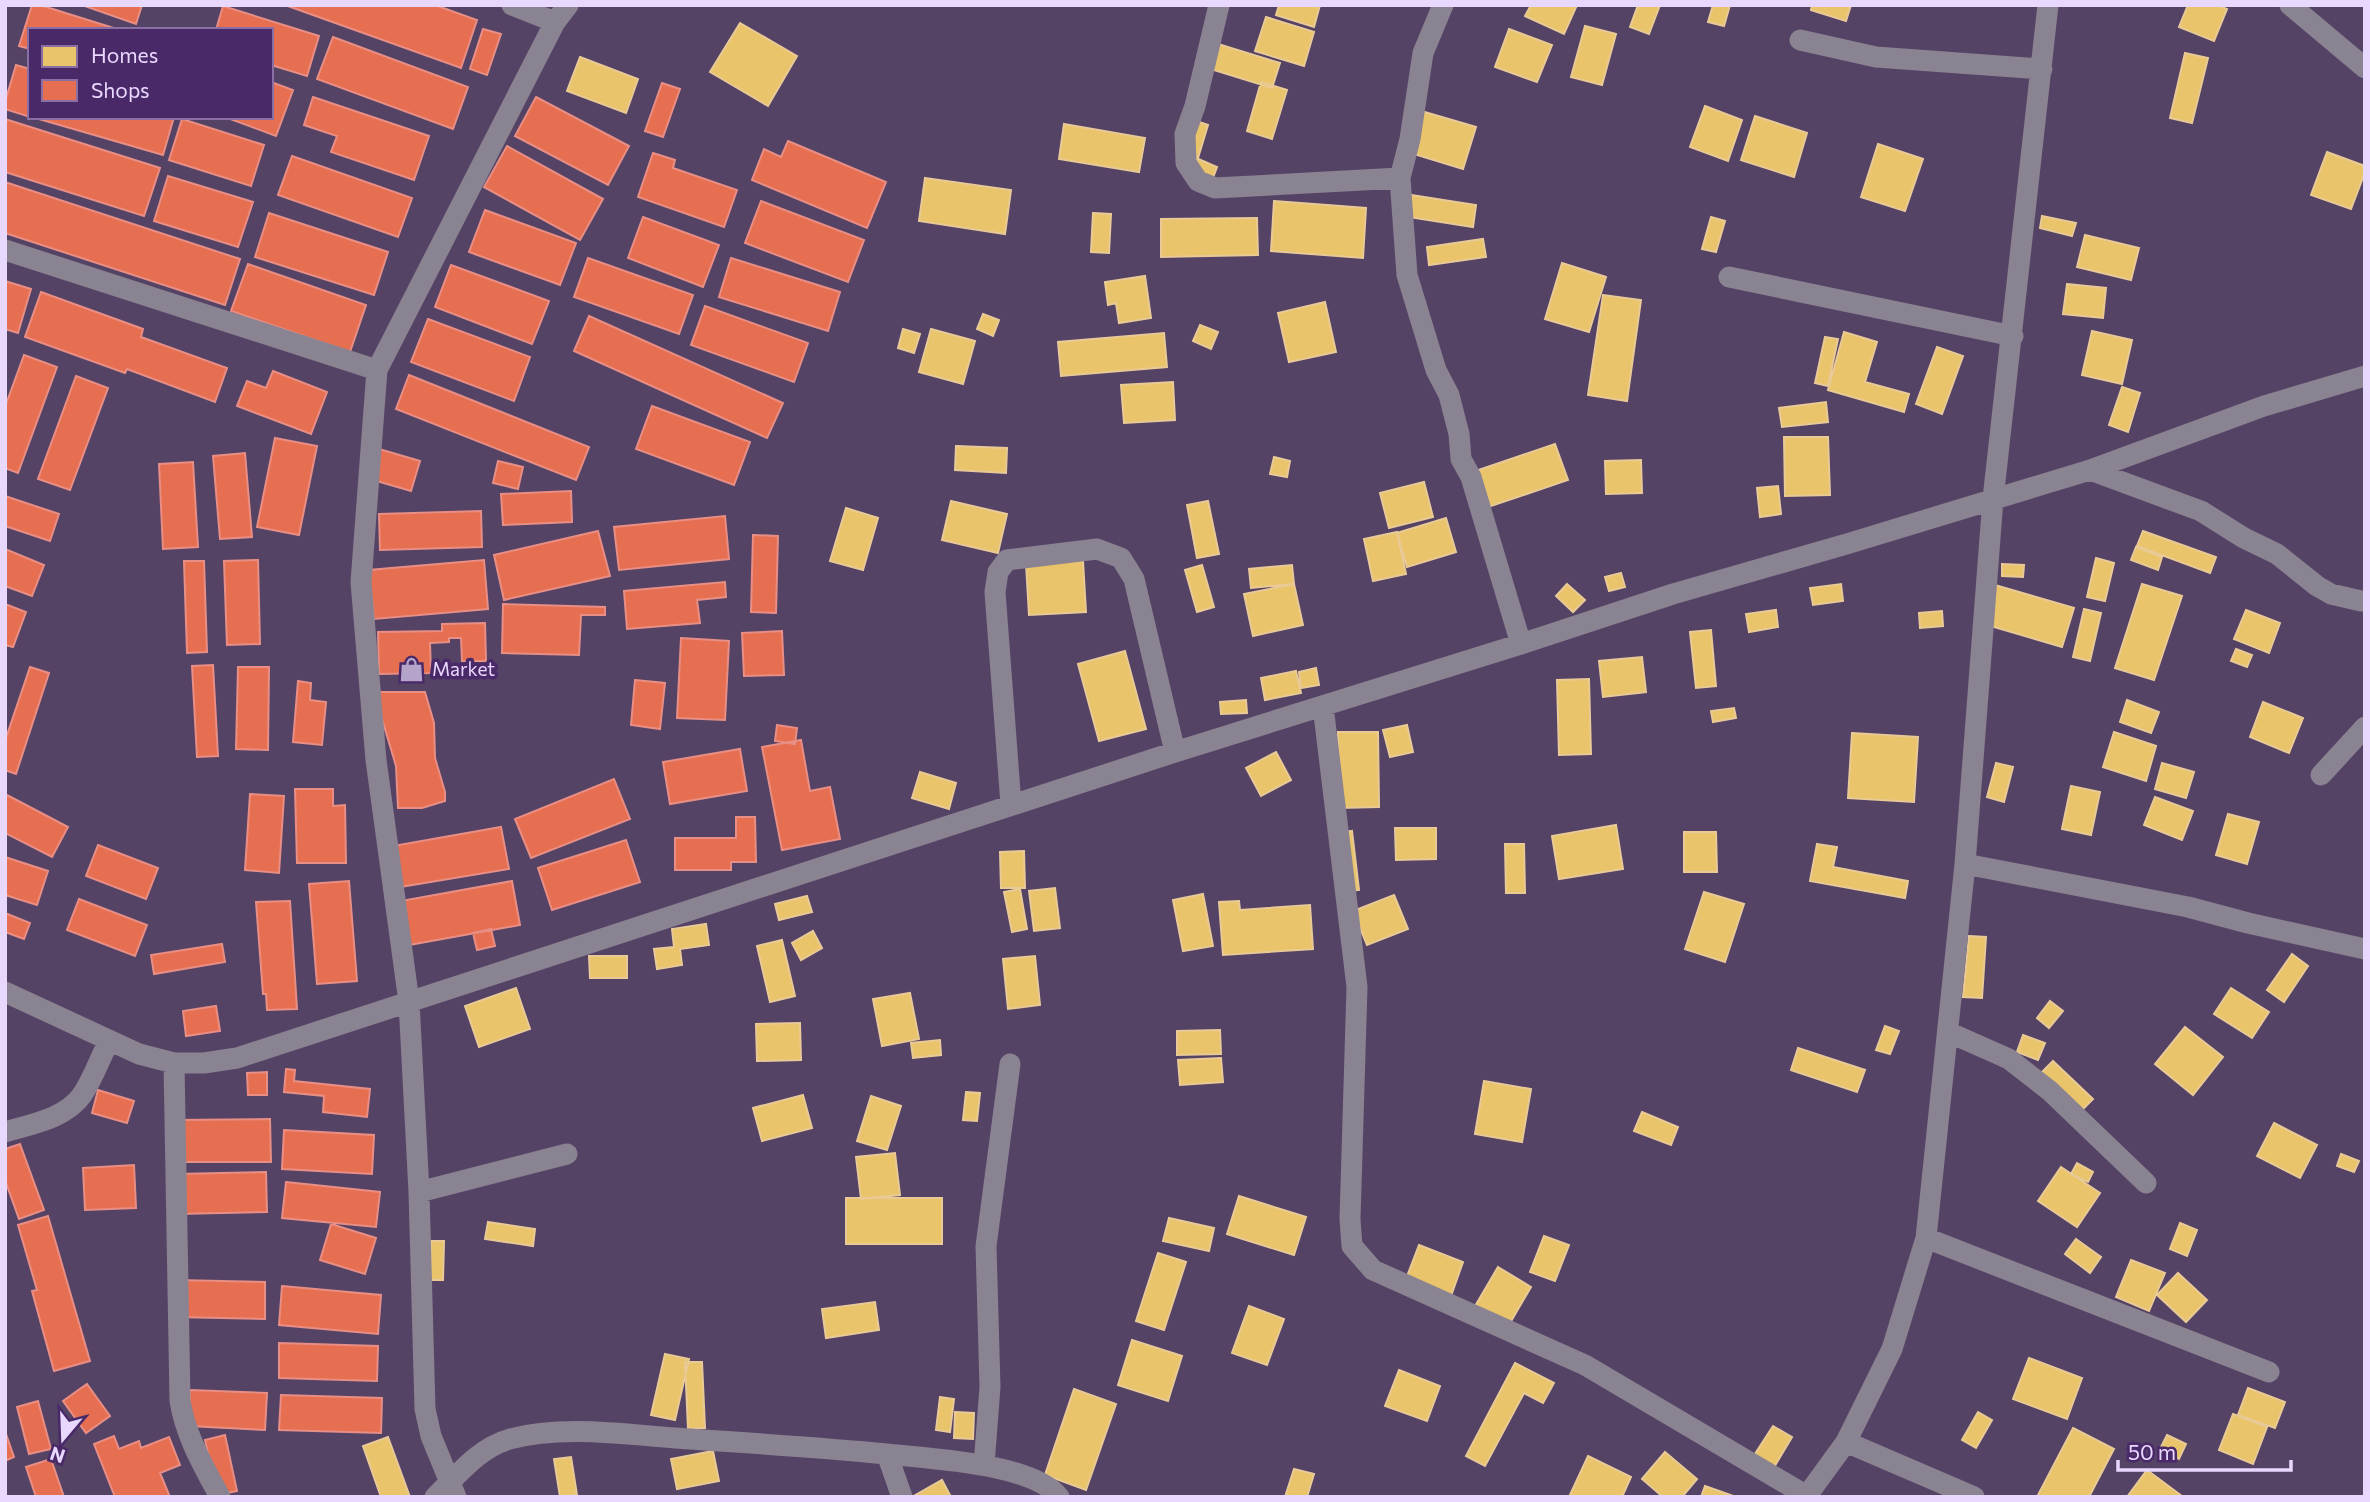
<svg xmlns="http://www.w3.org/2000/svg" width="2370" height="1502" viewBox="0 0 2370 1502" font-family="Commissioner,sans-serif">
<rect width="100%" height="100%" fill="#554366"/>
<path fill="#e9c46a" stroke="#e9ca96" stroke-width="2" d="M1279,5H1320L1314,27L1276,15Z
M1531,5H1577L1564,34L1525,16Z
M1638,5H1660L1649,34L1630,27Z
M1713,5H1730L1724,26L1708,22Z
M1812,5H1851L1846,21L1811,10Z
M2188,5H2217L2227,9L2214,41L2179,27Z
M1266,17L1314,32L1304,66L1255,51Z
M740,23L797,56L768,106L710,72Z
M1585,26L1616,34L1602,85L1571,77Z
M1509,29L1552,45L1537,82L1495,67Z
M1218,44L1280,63L1272,88L1211,69Z
M2185,53L2208,58L2192,123L2170,118Z
M580,57L638,79L626,113L567,91Z
M1261,82L1287,90L1272,139L1247,131Z
M1705,106L1742,120L1728,161L1690,147Z
M1411,108L1476,127L1463,169L1398,149Z
M1755,116L1807,133L1794,177L1741,160Z
M1193,120L1208,125L1198,158L1183,154Z
M1064,124L1145,138L1139,172L1059,159Z
M1878,144L1923,159L1905,211L1861,197Z
M2327,152L2365,166V172L2351,209L2311,195Z
M1187,154L1217,167L1211,183Z
M925,178L1011,190L1005,234L919,221Z
M1405,194L1476,205L1473,227L1402,216Z
M1274,201L1366,208L1363,258L1271,251Z
M1093,213L1111,214L1109,253L1091,252Z
M2042,216L2076,223L2072,236L2040,228Z
M1711,217L1725,221L1716,252L1702,249Z
M1257,218L1258,255L1161,257V219Z
M2085,235L2139,248L2131,280L2077,267Z
M1483,239L1486,257L1429,265L1427,247Z
M1562,263L1606,277L1589,332L1545,319Z
M1145,276L1151,318L1119,323L1116,303L1108,305L1105,282Z
M2067,284L2106,288L2103,318L2063,314Z
M1603,295L1641,300L1627,401L1588,395Z
M1325,302L1336,352L1289,362L1278,313Z
M983,314L999,320L993,336L977,329Z
M1200,325L1218,332L1211,349L1193,341Z
M903,329L920,334L914,353L898,348Z
M931,329L975,341L963,384L919,372Z
M2092,331L2132,340L2122,384L2082,375Z
M1844,332L1877,342L1865,382L1909,394L1904,412L1828,390Z
M1164,333L1167,367L1061,376L1058,342Z
M1825,337L1838,339L1828,386L1815,383Z
M1937,347L1963,356L1942,414L1916,404Z
M1173,382L1175,420L1124,423L1121,385Z
M2122,387L2140,393L2128,432L2109,425Z
M1826,402L1828,422L1782,427L1779,408Z
M1784,437H1828L1830,495L1785,496Z
M1555,444L1568,480L1479,510L1467,474Z
M956,446L1007,448L1006,473L955,470Z
M1274,457L1290,461L1287,477L1270,474Z
M1641,460L1642,493L1606,494L1605,461Z
M1424,482L1433,517L1389,528L1380,493Z
M1778,486L1781,514L1760,517L1757,488Z
M951,501L1007,514L998,553L942,540Z
M1208,501L1219,554L1197,558L1187,505Z
M846,508L878,518L863,570L830,561Z
M1446,518L1456,552L1407,567L1397,533Z
M2143,531L2216,557L2210,573L2137,546Z
M1397,532L1406,574L1373,581L1364,539Z
M2136,547L2162,557L2158,570L2131,560Z
M2096,558L2114,563L2105,601L2087,597Z
M1083,561L1086,612L1029,615L1026,564Z
M2002,564L2024,565L2023,577L2002,576Z
M1202,565L1214,607L1197,612L1185,570Z
M1292,565L1294,584L1251,588L1249,569Z
M1621,573L1625,587L1609,591L1605,577Z
M1294,584L1303,625L1253,636L1244,594Z
M1567,584L1585,600L1573,612L1556,596Z
M1841,584L1843,601L1813,605L1810,588Z
M2142,584L2182,596L2154,680L2115,668Z
M1995,585L2074,608L2062,647L1984,624Z
M2084,609L2101,613L2090,661L2073,657Z
M1776,610L1778,627L1749,632L1746,614Z
M2246,610L2280,623L2269,653L2234,639Z
M2246,610L2280,623L2269,653L2234,639Z
M1942,611L1943,626L1920,628L1919,613Z
M1711,630L1716,686L1696,688L1690,632Z
M2236,649L2252,655L2247,667L2231,661Z
M1125,651L1146,729L1099,741L1078,664Z
M1642,657L1646,692L1603,697L1599,661Z
M1316,668L1319,685L1301,688L1299,672Z
M1296,671L1301,693L1265,700L1261,678Z
M1589,679L1591,754L1559,755L1557,680Z
M1246,700L1247,713L1221,714L1220,702Z
M2127,700L2159,712L2151,733L2120,722Z
M2263,702L2303,718L2289,753L2250,737Z
M2263,702L2303,718L2289,753L2250,737Z
M1734,708L1736,718L1713,722L1711,711Z
M1407,725L1413,752L1390,757L1383,730Z
M1338,732H1378L1379,807L1339,808Z
M2114,732L2156,746L2146,781L2103,767Z
M1852,733L1918,737L1914,802L1848,798Z
M1276,752L1291,780L1261,796L1246,768Z
M1996,763L2013,767L2004,802L1987,797Z
M2162,763L2194,772L2186,798L2155,789Z
M920,772L956,783L949,809L912,798Z
M920,772L956,783L949,809L912,798Z
M2071,786L2100,792L2091,835L2062,829Z
M2155,797L2193,811L2182,840L2144,825Z
M2228,814L2259,822L2247,864L2216,855Z
M2228,814L2259,822L2247,864L2216,855Z
M1616,825L1623,869L1559,879L1552,836Z
M1395,828H1436V859L1396,860Z
M1352,831L1359,890L1343,892L1337,833Z
M1352,831L1359,890L1343,892L1337,833Z
M1684,832H1716L1717,872H1684Z
M1505,844H1524L1525,893H1506Z
M1817,844L1837,847L1833,867L1908,881L1905,898L1810,881Z
M1024,851L1025,888H1001L1000,852Z
M1024,851L1025,888H1001L1000,852Z
M1055,888L1060,928L1034,931L1029,891Z
M1055,888L1060,928L1034,931L1029,891Z
M1020,889L1027,929L1012,932L1004,892Z
M1020,889L1027,929L1012,932L1004,892Z
M1704,892L1744,904L1725,962L1685,949Z
M1203,894L1213,946L1183,951L1173,900Z
M1203,894L1213,946L1183,951L1173,900Z
M1394,895L1408,929L1367,945L1353,911Z
M1394,895L1408,929L1367,945L1353,911Z
M807,896L812,912L779,920L775,904Z
M807,896L812,912L779,920L775,904Z
M1239,901L1240,910L1310,905L1313,949L1223,955L1219,902Z
M1239,901L1240,910L1310,905L1313,949L1223,955L1219,902Z
M706,924L709,945L680,949L682,965L657,969L654,949L674,947L672,929Z
M706,924L709,945L680,949L682,965L657,969L654,949L674,947L672,929Z
M813,931L822,948L801,960L792,943Z
M813,931L822,948L801,960L792,943Z
M1969,936L1986,937L1982,998L1963,997Z
M782,940L795,996L770,1002L757,946Z
M782,940L795,996L770,1002L757,946Z
M2292,954L2308,966L2284,1002L2267,990Z
M2292,954L2308,966L2284,1002L2267,990Z
M589,956H627V978H590Z
M589,956H627V978H590Z
M1035,956L1040,1005L1008,1009L1003,959Z
M1035,956L1040,1005L1008,1009L1003,959Z
M516,988L530,1029L479,1047L465,1006Z
M2231,988L2269,1012L2252,1038L2214,1014Z
M2231,988L2269,1012L2252,1038L2214,1014Z
M910,993L919,1039L882,1046L873,999Z
M910,993L919,1039L882,1046L873,999Z
M2050,1001L2063,1011L2049,1028L2037,1018Z
M800,1023L801,1060L757,1061L756,1024Z
M800,1023L801,1060L757,1061L756,1024Z
M1885,1026L1899,1031L1890,1054L1876,1050Z
M2185,1027L2223,1057L2193,1095L2155,1064Z
M2185,1027L2223,1057L2193,1095L2155,1064Z
M1220,1030L1221,1054L1177,1055V1031Z
M1220,1030L1221,1054L1177,1055V1031Z
M2023,1035L2045,1043L2038,1060L2017,1052Z
M940,1040L941,1055L913,1058L911,1043Z
M940,1040L941,1055L913,1058L911,1043Z
M1798,1048L1865,1070L1857,1092L1791,1070Z
M1798,1048L1865,1070L1857,1092L1791,1070Z
M1221,1058L1223,1082L1180,1085L1178,1060Z
M1221,1058L1223,1082L1180,1085L1178,1060Z
M2053,1061L2093,1099L2079,1113L2039,1075Z
M1484,1081L1531,1089L1522,1142L1475,1134Z
M1484,1081L1531,1089L1522,1142L1475,1134Z
M966,1092L980,1093L977,1121L963,1120Z
M966,1092L980,1093L977,1121L963,1120Z
M803,1095L812,1128L762,1141L753,1108Z
M871,1096L901,1106L887,1150L857,1141Z
M1642,1112L1678,1127L1671,1145L1634,1131Z
M1642,1112L1678,1127L1671,1145L1634,1131Z
M2274,1123L2317,1145L2300,1178L2257,1156Z
M2274,1123L2317,1145L2300,1178L2257,1156Z
M895,1153L900,1195L861,1199L856,1157Z
M2341,1154L2359,1161L2354,1172L2337,1166Z
M2341,1154L2359,1161L2354,1172L2337,1166Z
M2077,1163L2093,1172L2088,1182L2071,1174Z
M2077,1163L2093,1172L2088,1182L2071,1174Z
M2061,1167L2100,1193L2077,1227L2038,1201Z
M2061,1167L2100,1193L2077,1227L2038,1201Z
M1239,1196L1306,1217L1294,1255L1227,1234Z
M1239,1196L1306,1217L1294,1255L1227,1234Z
M846,1198H942V1244H846Z
M1169,1218L1214,1228L1209,1251L1163,1241Z
M488,1222L535,1229L533,1246L485,1239Z
M2180,1223L2197,1230L2187,1256L2170,1249Z
M2180,1223L2197,1230L2187,1256L2170,1249Z
M1544,1236L1569,1245L1555,1281L1530,1272Z
M1544,1236L1569,1245L1555,1281L1530,1272Z
M2076,1239L2101,1257L2090,1273L2065,1254Z
M2076,1239L2101,1257L2090,1273L2065,1254Z
M431,1241H444L443,1280H430Z
M1419,1245L1463,1262L1451,1296L1406,1279Z
M1419,1245L1463,1262L1451,1296L1406,1279Z
M1158,1253L1186,1262L1164,1330L1136,1321Z
M2131,1260L2165,1273L2149,1311L2116,1297Z
M2131,1260L2165,1273L2149,1311L2116,1297Z
M1498,1267L1531,1287L1507,1328L1474,1308Z
M1498,1267L1531,1287L1507,1328L1474,1308Z
M2178,1273L2207,1300L2186,1322L2157,1295Z
M2178,1273L2207,1300L2186,1322L2157,1295Z
M875,1302L879,1330L826,1338L822,1309Z
M1249,1306L1284,1319L1267,1365L1232,1353Z
M1132,1340L1182,1356L1168,1401L1118,1385Z
M665,1354L689,1359L675,1420L651,1415Z
M2029,1358L2082,1378L2067,1419L2013,1399Z
M2029,1358L2082,1378L2067,1419L2013,1399Z
M685,1362H702L705,1428L688,1429Z
M1515,1363L1554,1383L1543,1403L1524,1393L1485,1466L1466,1456Z
M1399,1370L1440,1386L1427,1421L1385,1406Z
M2248,1388L2285,1402L2275,1428L2238,1415Z
M2248,1388L2285,1402L2275,1428L2238,1415Z
M1074,1389L1116,1404L1086,1490L1045,1475Z
M940,1397L954,1399L950,1432L936,1430Z
M955,1412L974,1413L973,1439L954,1438Z
M1978,1412L1992,1420L1976,1448L1962,1440Z
M1978,1412L1992,1420L1976,1448L1962,1440Z
M2233,1414L2267,1427L2253,1464L2219,1450Z
M2233,1414L2267,1427L2253,1464L2219,1450Z
M1773,1426L1792,1437L1773,1469L1753,1457Z
M2073,1428L2114,1449L2089,1497H2037Z
M2073,1428L2114,1449L2089,1497H2037Z
M2167,1435L2186,1444L2179,1459L2160,1449Z
M2167,1435L2186,1444L2179,1459L2160,1449Z
M388,1437L410,1497H381L363,1446Z
M713,1451L719,1481L677,1489L671,1459Z
M1665,1452L1697,1479L1682,1497H1663L1642,1479Z
M1588,1456L1631,1477L1622,1497H1569Z
M571,1457L577,1495L560,1497L554,1459Z
M1294,1469L1314,1474L1307,1497H1285Z
M2147,1470L2182,1496L2181,1497H2127Z
M2147,1470L2182,1496L2181,1497H2127Z
M942,1480L951,1497H912Z
M1705,1486L1736,1497H1701Z"/>
<path fill="#e76f51" stroke="#e88e85" stroke-width="2" d="M32,5H40L120,30H30V49L19,46Z
M82,5H142L136,24Z
M285,5H435L477,20L461,68Z
M223,6L319,36L307,76L271,65V30H216Z
M483,29L501,34L487,75L470,69Z
M333,37L468,87L453,129L317,79Z
M16,65L30,69V117L5,109V102Z
M271,82L293,90L276,136L225,117H271Z
M662,83L680,89L663,137L645,131Z
M313,97L429,136L414,180L331,152L337,136L304,125Z
M536,97L629,146L608,185L515,136Z
M32,117H174L163,155Z
M5,119L160,168L144,216L5,172Z
M182,119L264,145L251,186L169,160Z
M788,141L886,182L867,228L752,180L764,149L781,157Z
M507,146L603,199L580,240L484,187Z
M653,153L675,160L673,168L737,190L724,227L638,197Z
M292,156L412,198L398,237L278,195Z
M168,176L253,202L238,247L154,221Z
M5,182L240,259L225,305L5,233Z
M761,201L864,240L848,282L745,243Z
M485,210L576,243L560,285L469,252Z
M269,213L388,252L374,295L255,257Z
M643,217L719,245L703,287L628,258Z
M588,258L693,295L679,334L574,297Z
M731,258L840,292L828,331L719,297Z
M248,264L366,305L350,352L231,311Z
M451,265L549,301L532,344L435,307Z
M5,281L31,289L18,333L5,329Z
M41,292L143,329L141,337L227,368L215,402L127,369L125,373L25,337Z
M705,306L808,343L794,382L691,345Z
M589,316L783,403L767,438L574,351Z
M428,319L530,357L514,401L411,362Z
M24,355L57,367L18,473L5,468V407Z
M273,371L327,392L311,434L237,406L247,381L266,388Z
M409,375L589,447L576,480L396,409Z
M76,376L108,388L70,490L38,479Z
M652,406L750,442L734,485L636,449Z
M275,438L317,446L299,535L257,527Z
M275,438L317,446L299,535L257,527Z
M379,449L420,461L411,491L370,479Z
M245,453L252,537L220,539L213,456Z
M498,461L523,467L518,489L493,483Z
M193,462L198,547L163,549L159,464Z
M571,491L572,522L503,525L501,494Z
M5,496L59,514L50,541L5,526Z
M481,511L482,547L380,550L379,514Z
M481,511L482,547L380,550L379,514Z
M725,516L729,559L619,570L614,527Z
M725,516L729,559L619,570L614,527Z
M598,531L610,576L504,600L494,555Z
M598,531L610,576L504,600L494,555Z
M753,535L778,536L776,613L751,612Z
M5,549L44,565L32,596L5,586Z
M258,560L260,644L227,645L224,561Z
M258,560L260,644L227,645L224,561Z
M484,560L488,609L374,619L369,570Z
M484,560L488,609L374,619L369,570Z
M184,561H204L207,652L187,653Z
M184,561H204L207,652L187,653Z
M725,582L726,597L697,600L700,623L627,629L624,591Z
M725,582L726,597L697,600L700,623L627,629L624,591Z
M5,604L26,612L13,647L5,645Z
M503,604L605,607V615H581L579,655L502,653Z
M503,604L605,607V615H581L579,655L502,653Z
M485,623L486,661H462L461,638H449V642L430,643L431,673L379,674L378,632L442,631V624Z
M485,623L486,661H462L461,638H449V642L430,643L431,673L379,674L378,632L442,631V624Z
M782,631L784,675L744,676L742,633Z
M782,631L784,675L744,676L742,633Z
M681,638L729,641L725,720L677,718Z
M681,638L729,641L725,720L677,718Z
M213,665L218,756L197,757L192,666Z
M213,665L218,756L197,757L192,666Z
M30,667L49,673L16,774L5,770V741Z
M238,667H269L268,750L236,749Z
M238,667H269L268,750L236,749Z
M635,680L665,683L660,729L631,725Z
M635,680L665,683L660,729L631,725Z
M298,681L311,683L310,700L326,702L322,745L293,742Z
M298,681L311,683L310,700L326,702L322,745L293,742Z
M379,692H425L434,723L435,758L445,792V801L422,808H398L396,766L379,709Z
M379,692H425L434,723L435,758L445,792V801L422,808H398L396,766L379,709Z
M777,725L797,728L795,744L775,741Z
M777,725L797,728L795,744L775,741Z
M801,740L810,791L830,787L840,839L782,850L762,747Z
M801,740L810,791L830,787L840,839L782,850L762,747Z
M740,749L747,791L670,804L663,762Z
M740,749L747,791L670,804L663,762Z
M614,779L630,819L531,858L515,819Z
M614,779L630,819L531,858L515,819Z
M295,789H333V806L345,805L346,863H297Z
M295,789H333V806L345,805L346,863H297Z
M5,794L68,827L52,857L5,833Z
M250,794L284,796L279,873L245,870Z
M250,794L284,796L279,873L245,870Z
M736,817H755L756,862H731V870H675V838H736Z
M736,817H755L756,862H731V870H675V838H736Z
M501,827L509,869L400,887L393,846Z
M501,827L509,869L400,887L393,846Z
M626,840L640,882L552,910L538,868Z
M626,840L640,882L552,910L538,868Z
M98,845L158,868L146,899L86,876Z
M5,857L48,871L37,905L5,895Z
M349,881L357,981L317,984L309,884Z
M512,881L520,925L409,945L401,901Z
M512,881L520,925L409,945L401,901Z
M79,899L147,925L135,956L67,930Z
M290,901L297,1009L267,1010L266,994H263L256,902Z
M5,913L30,923L24,939L5,932Z
M491,929L495,946L477,950L473,933Z
M491,929L495,946L477,950L473,933Z
M222,944L225,962L154,974L151,955Z
M216,1006L220,1031L186,1036L183,1011Z
M286,1069L295,1070L294,1081L370,1089L367,1117L323,1112L324,1096L284,1092Z
M267,1072V1095H248L247,1073Z
M98,1090L134,1101L127,1123L92,1113Z
M270,1119L271,1162H175V1120Z
M284,1130L374,1135L372,1174L282,1169Z
M20,1144L44,1210L19,1219L5,1180V1149Z
M134,1165L136,1208L85,1210L83,1168Z
M266,1172L267,1212L178,1214L177,1174Z
M286,1182L380,1192L376,1227L282,1218Z
M48,1216L90,1361L54,1371L32,1291L37,1290L18,1225Z
M331,1224L376,1238L365,1274L320,1260Z
M176,1280L265,1282V1319L175,1317Z
M282,1286L381,1295L378,1334L279,1325Z
M279,1343L378,1346L377,1381L279,1378Z
M87,1384L110,1416L86,1433L63,1401Z
M190,1390L267,1393L265,1430L189,1426Z
M281,1395L382,1398L381,1433L279,1430Z
M38,1401L51,1449L29,1454L17,1407Z
M5,1431L14,1457L5,1461Z
M225,1435L237,1491L217,1495L205,1440Z
M114,1436L119,1449L139,1441L141,1448L169,1437L180,1465L160,1473L170,1497H115L94,1444Z
M51,1459L64,1497H36L26,1467Z"/>
<g fill="none" stroke-linecap="round" stroke-linejoin="round">
<path stroke="#8a8391" stroke-width="21" d="M512,5L555,22
M1219,5L1195,106L1185,134L1186,163L1198,181L1215,188L1400,178
M1443,5L1423,53L1410,139L1400,178L1407,275L1436,370L1449,395L1459,434L1461,459L1471,477L1521,644
M2290,5L2365,68
M1800,40L1876,57L2042,69
M5,250L377,370
M1729,277L2013,336
M2090,470L2201,511L2244,538L2277,554L2317,586L2331,594L2361,601
M1323,706L1357,987L1350,1219L1352,1246L1373,1270L1585,1365L1807,1496
M2321,775L2365,727
M1011,805L995,592L998,572L1007,560L1097,549L1121,558L1134,579L1175,752
M1965,864L2188,907L2248,923L2365,949
M5,992L139,1054L174,1063H204L237,1058L1175,752L1521,644L1673,594L1850,543L2090,470L2264,406L2365,376
M1948,1032L2009,1059L2050,1091L2146,1183
M174,1063L180,1401C186,1437 203,1465 220,1497
M5,1132C31,1124 65,1119 82,1095C93,1079 100,1058 109,1041
M419,1192L567,1154
M1926,1238L2269,1372
M1846,1442L1974,1497
M887,1454C930,1459 1032,1463 1059,1497
M984,1465L990,1387L986,1246L1010,1064
M435,1497C458,1475 478,1448 510,1439C561,1425 623,1434 675,1438C746,1443 817,1447 887,1454L902,1497
M456,1497L431,1436L425,1409L419,1192L409,1002L376,760L361,582L377,370L555,22L568,5
M1806,1497L1846,1442L1892,1349L1926,1238L1965,864L1993,499L2048,5"/>
</g>
<defs>
<symbol id="shop-bare" viewBox="-9 -9 18 18"><path d="M-5-2.5h2.3a2.7 3.5 0 0 1 5.4 0H5L5.5 6h-11ZM-1.5-2.5h3a1.5 2.3 0 0 0-3 0Z" fill="#b5a4c9" stroke="#4a2969" stroke-width="2.5" paint-order="stroke"/></symbol>
</defs>
<g fill-rule="evenodd">
<use href="#shop-bare" x="394" y="652" width="35" height="35"/>
</g>
<g text-anchor="middle" stroke-width="7" stroke-linejoin="round" paint-order="stroke">
<g font-size="19" fill="#e9d8fe" stroke="#4a2969" text-anchor="start">
<text x="432" y="676">Market</text>
</g>
</g>
<rect width="2370" height="1502" fill="none" stroke="#e9d8fe" stroke-width="14"/>
<rect x="28" y="28" width="245" height="91" fill="#4a2969" stroke="#8a6fa5" stroke-width="2"/>
<rect x="42" y="46" width="35" height="21" fill="#e9c46a" stroke="#8a6fa5" stroke-width="2"/>
<text x="91" y="63" font-size="21" fill="#e9d8fe">Homes</text>
<rect x="42" y="80" width="35" height="21" fill="#e76f51" stroke="#8a6fa5" stroke-width="2"/>
<text x="91" y="98" font-size="21" fill="#e9d8fe">Shops</text>
<g transform="translate(63 1439) rotate(199)" stroke="#4a2969" stroke-width="5" paint-order="stroke">
<path d="M0-5L12 26L0 18L-12 26Z" fill="#e9d8fe"/>
<text y="-10" font-size="19" font-weight="bold" text-anchor="middle" fill="#e9d8fe">N</text>
</g>
<path d="M2118 1460v10h173v-10" fill="none" stroke="#e9d8fe" stroke-width="3.5"/>
<text x="2128" y="1460" font-size="21" fill="#e9d8fe" stroke="#4a2969" stroke-width="5" paint-order="stroke">50 m</text>
</svg>
